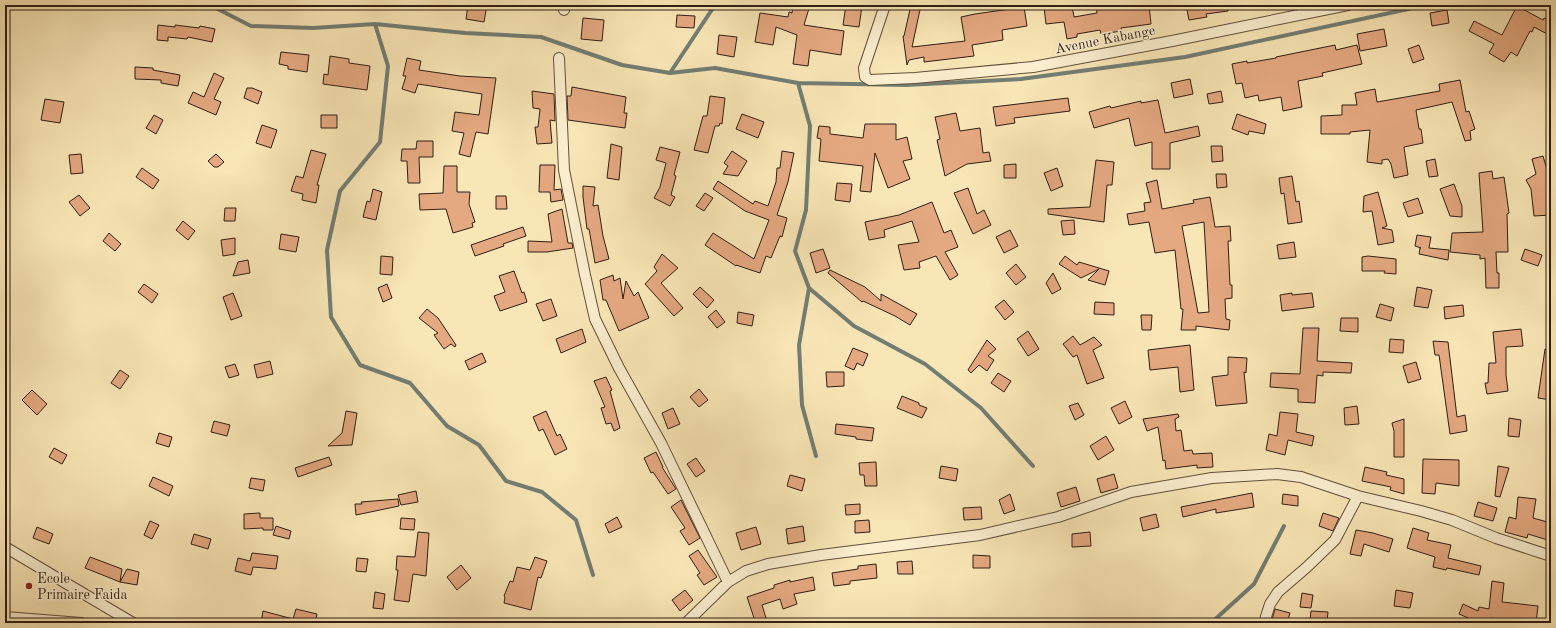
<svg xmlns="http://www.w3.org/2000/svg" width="1556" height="628" viewBox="0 0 1556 628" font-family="'Old Standard TT',serif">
<rect width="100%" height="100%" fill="#f9e6b6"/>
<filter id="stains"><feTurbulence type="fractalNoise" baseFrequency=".005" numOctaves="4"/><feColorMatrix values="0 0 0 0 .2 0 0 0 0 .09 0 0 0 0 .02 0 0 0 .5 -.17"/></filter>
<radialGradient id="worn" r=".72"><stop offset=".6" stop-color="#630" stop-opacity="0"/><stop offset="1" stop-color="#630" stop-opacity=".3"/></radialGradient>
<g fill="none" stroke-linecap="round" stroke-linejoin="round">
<path stroke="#727e74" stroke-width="4" d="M210,5L251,26L313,28L375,24L465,33L541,37L622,65L670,73L715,68L798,83L906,85L1021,79L1185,57L1427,5
M1529,5L1551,10
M375,24L388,66L380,142L340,191L327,250L331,317L360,365L410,383L447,426L479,445L506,481L542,492L576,520L593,575
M670,73L715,5
M798,83L810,126L806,210L795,251L809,288L854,326L925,364L981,408L1033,466
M809,288L799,345L802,405L816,456
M1211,623L1254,584L1284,526"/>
</g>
<path fill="#e5a981" stroke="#2f1e14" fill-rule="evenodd" d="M468,5H487L484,22L466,19Z
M793,5H810L804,25L844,31L841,55L810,50L808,66L793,64L797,35L776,27L773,45L755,42L760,13L788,17L789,12L792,13Z
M846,5L862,6L859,27L843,25Z
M911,5H921L912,47L965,41L961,17L975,14L1024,7L1027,26L1002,30L1003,40L972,45L974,56L924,62V57L909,60L907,65L903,36H904Z
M1054,5H1072L1074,17L1097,13L1096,5H1149L1151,24L1121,28L1122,31L1101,34L1100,30L1077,34V37L1067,39L1064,22L1046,24L1044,7Z
M1186,5H1228V11L1206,14L1207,17L1189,20Z
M1517,6L1543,20L1544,18L1551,21V36L1534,27L1532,32L1530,31L1517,56L1511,52L1504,62L1489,53L1494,44L1469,31L1474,21L1502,35Z
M1447,10L1449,23L1432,26L1430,13Z
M677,15L695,16L694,28L676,27Z
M583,18L604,20L602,41L581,39Z
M158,25L175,27V25L199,28L200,26L215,29L212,42L188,37L187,39L168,37V41L157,40Z
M1384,29L1387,46L1360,51L1357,34Z
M719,35L737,37L734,57L717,54Z
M1335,45L1336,50L1357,45L1362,64L1322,73L1323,76L1298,81L1302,107L1283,111L1281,97L1259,101L1258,95L1245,98L1242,83L1236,84L1232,64L1247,61V63L1276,58V57Z
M1419,45L1424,59L1413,63L1408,49Z
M281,52L309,55L307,72L288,69V66L279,64Z
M330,56L349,59V63L370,66L367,90L323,84L324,74L328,75Z
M407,58L421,61L419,70L460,76L496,78L488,134L476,132L470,157L459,154L464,133L452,131L455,112L479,115L482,94L418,84L415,93L402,89L406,76H403Z
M135,67L153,68V70L180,75L178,86L161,83V80L135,79Z
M214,73L224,78L214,99L221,102L216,115L188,103L193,92L204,97Z
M1190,79L1193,94L1174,98L1171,83Z
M1460,80L1466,112L1469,111L1475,129L1470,131L1471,140L1465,141L1452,102L1416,110L1419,129H1421L1423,143L1404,147L1408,175L1394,178L1391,164L1388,159L1382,160V164L1367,162L1370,130L1350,132V134H1321V116L1342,115V105H1357L1355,93L1375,89L1377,102L1440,91L1439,84Z
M572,87L626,97L624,113H627L625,128L568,120L567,96H571Z
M247,88H252L262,92L258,104L244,98Z
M532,91L554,94L555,121L550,120L552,143L537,144L535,127H538L540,109L533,108Z
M1221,91L1223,102L1209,104L1207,94Z
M710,96L725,98L722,124L720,123L719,126H715L708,153L694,150L703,116H707Z
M1068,98L1070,111L1014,118L1015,123L996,126L993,107Z
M45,99L64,102L60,123L41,120Z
M1158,100L1165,133L1198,126L1200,136L1170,143V169H1152V142L1135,146L1129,118L1094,128L1089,112L1110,106L1111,108L1141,101V103Z
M956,113L960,131L980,128L983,153L989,152L991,161L967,164L945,176L937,140L940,139L935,117Z
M742,114L764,122L758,138L736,129Z
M1237,114L1266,124L1264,134L1249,131L1248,135L1232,129Z
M154,115L163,120L156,134L146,128Z
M321,115H337V128H321Z
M865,124H896V140L907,137L912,159L903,161L910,179L888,188L875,153L871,192L860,191L863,166L819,161L821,139L817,138L819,126L830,127V134L863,138Z
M262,125L277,130L271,148L256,143Z
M417,141H433V157H419L420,183H408L407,161H401L402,149H416Z
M611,144L622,147L619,180L607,178Z
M1211,146H1222L1223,161L1212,162Z
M660,147L680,152L674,175L676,176L671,195L675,197L670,206L654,198L660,187L666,163L656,160Z
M311,150L326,154L317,185H319L316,203L302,200L303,194L291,191L296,176L303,178Z
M732,151L747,161L738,176L723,174L728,166L724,163Z
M782,151L794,153L788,182L777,215L787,218L782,237L780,236L771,258L766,256L760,273L736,265V266L705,245L713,233L754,259L769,220L745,211L713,189L718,181L753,204L755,201L768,206L776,182L777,168H780Z
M81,154L83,173L71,174L69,155Z
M216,154L224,162L218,167H214L208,161Z
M1543,156L1551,183V215L1534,216L1531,189L1526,180L1536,174L1532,159Z
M1435,159L1438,176L1429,177L1426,161Z
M1096,160L1114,162L1112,185H1107L1104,222L1048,214V209L1090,207Z
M1016,164V178H1004V165Z
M540,165H555L554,190L561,189L563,200L551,202L550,192H539Z
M444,166H457V192H470L469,204L475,222L472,223L473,227L453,233L446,209L420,210L419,194L443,193Z
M142,168L159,180L153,189L136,177Z
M1057,168L1063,186L1051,191L1044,173Z
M1492,171L1493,179L1504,177L1509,213L1507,214L1508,252H1496L1497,273H1499V288H1486L1485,258L1480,259V255L1450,252L1452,233L1483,232L1479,173Z
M1216,174H1226L1227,187L1217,188Z
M1292,176L1296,202L1299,201L1302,222L1288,224L1284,193L1281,194L1279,178Z
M1157,180L1162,209L1194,203L1193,200L1210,197L1215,227L1230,226L1231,241H1228L1230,285H1232V298L1225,299L1226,319L1230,320L1229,330L1196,326V330H1181L1183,309H1181L1175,250L1155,253L1149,222L1129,225L1127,214L1145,211L1144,203L1151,202L1146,183ZM1204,222L1209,312L1198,313L1182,226Z
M837,183L852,184L850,202L835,200Z
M1454,184L1462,206V217L1450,216L1440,189Z
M583,186L595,187L593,206L598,205L603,236L609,259L595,263L589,229H587L583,197Z
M968,188L977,214L984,210L991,225L973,234L954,193Z
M373,189L382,192L376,220L363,217L367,201L370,202Z
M1378,192L1387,226L1382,228L1392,230L1394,242L1378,245L1372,211L1363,212L1364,196Z
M705,193L713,198L704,211L696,206Z
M79,195L90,208L80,216L69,202Z
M496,196H506L507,209H496Z
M1418,198L1423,213L1408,217L1403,203Z
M932,202L944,233L951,230L958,247L945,252L958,275L950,280L936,256L919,262L920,268L904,270L898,245L919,242L912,221L884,230L885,237L869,240L865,222L899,215Z
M225,208H236L235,221H224Z
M562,209L568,243H572L573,248L547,252H528V241L552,242L548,214Z
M1074,220L1075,234L1063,235L1061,221Z
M183,221L195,231L188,240L176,230Z
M523,227L526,236L503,244L504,246L475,256L471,245Z
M1010,230L1018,246L1004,253L996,237Z
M109,233L121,244L115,251L103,241Z
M281,234L299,237L296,252L279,249Z
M1417,235L1431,237L1429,248L1449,250L1448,260L1419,254L1420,248H1421L1415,246Z
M235,238V254L223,256L221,240Z
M1294,242L1296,257L1279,259L1277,245Z
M823,249L830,268L816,273L810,253Z
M1525,249L1542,255L1538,266L1521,260Z
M662,254L678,268L661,283L683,308L674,316L645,284L657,271L654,267Z
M381,256L393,257L392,275L380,274Z
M1065,256L1077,265L1079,262L1109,271L1105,285L1088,280L1099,269L1081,278L1059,264Z
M1368,256L1396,259V274L1384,273L1385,271H1362V257Z
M248,260L250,273L233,276L238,262Z
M1016,264L1026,277L1016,285L1006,273Z
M830,270L865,287L881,301V294L917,314L910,325L895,316L863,301L862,302L828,273Z
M514,271L522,293L524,292L527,302L500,311L494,296L505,292L499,276Z
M1053,273L1061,289L1052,294L1046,283Z
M613,275L614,281L620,278L623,299L626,281L634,296L638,292L649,318L619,331L606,300H603L600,280Z
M144,284L158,294L152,303L138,292Z
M387,284L392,298L383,302L378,288Z
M700,287L714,300L707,308L693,294Z
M1417,287L1432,290L1428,308L1414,306Z
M233,293L242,316L231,320L223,297Z
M1292,293V295L1312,293L1314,307L1282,311L1280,295Z
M551,299L557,316L543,321L536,304Z
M1004,300L1014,312L1005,320L995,307Z
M1095,302L1114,303V315L1094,314Z
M1380,304L1394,308L1391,321L1376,317Z
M1463,305L1464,316L1445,319L1444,307Z
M427,309L438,318L456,345L455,347L451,344L444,349L434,335L438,333L419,318Z
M716,310L725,322L717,328L708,317Z
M738,312L754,315L752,326L737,323Z
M1141,315H1152L1151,330H1142Z
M1341,318H1358V332L1340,331Z
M1303,328H1319L1317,361L1352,363L1351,373L1323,372V376L1317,375L1315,403L1298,402V389L1270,387L1271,373L1300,374Z
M582,329L586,342L561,353L556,339Z
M1521,329L1523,346L1506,347V375L1508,391L1487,394L1485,383H1488L1489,363H1496L1493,332Z
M1028,331L1039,349L1028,356L1017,339Z
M1073,336L1080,345L1094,337L1102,345L1093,350L1104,378L1087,384L1077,355L1073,357L1063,344Z
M1390,339L1404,340L1403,353L1389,352Z
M987,340L996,349L988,356L994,360L987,371L979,365L971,373L968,370Z
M1433,341L1448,342L1457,417L1465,415L1467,431L1450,434L1439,355H1435Z
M1190,345L1194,390L1180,392L1178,367L1150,370L1148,350Z
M853,348L868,354L863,366L857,363L854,370L845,366Z
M1545,349L1551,350V400L1538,398Z
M482,353L486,362L469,370L465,361Z
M1228,357L1247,358L1246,373L1244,372L1247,403L1216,406L1212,377L1228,375Z
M270,361L273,374L257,378L254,365Z
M1416,362L1421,379L1408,383L1403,366Z
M235,364L239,375L229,378L225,367Z
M120,370L129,376L120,389L111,383Z
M826,372H844V386L827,387Z
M998,373L1011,381L1004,392L991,383Z
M606,377L612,390L610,391L620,428L614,431L611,423L606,424L601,408L605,407L594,381Z
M699,389L708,400L699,407L690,397Z
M32,390L47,404L37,415L22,400Z
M902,396L919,403V405L927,408L922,418L897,408Z
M1125,401L1132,417L1119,424L1111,408Z
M1078,403L1084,415L1075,420L1069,406Z
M1357,406L1359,424L1345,425L1344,408Z
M673,408L680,424L668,429L662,413Z
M346,411L357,413L352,445L328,446L342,433Z
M546,411L557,436L560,434L567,449L555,455L543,429L539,431L533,417Z
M1280,412L1298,414L1296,432L1314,436L1312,446L1288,440L1285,455L1266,450L1269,434L1277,436Z
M1178,414L1179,417L1175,419L1176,431L1181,430L1184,451L1192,450L1193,454L1212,453L1213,467L1197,468V465L1166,469L1165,460L1163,461L1158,427L1147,431L1143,419Z
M1509,418L1521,420L1519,437L1508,436Z
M1404,419V457H1394V431L1392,423Z
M214,421L230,425L227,436L211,432Z
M836,424L874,428L872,441L856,439V437L835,434Z
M159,433L172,437L169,447L156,443Z
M1106,436L1114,450L1098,460L1090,446Z
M54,448L67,455L62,464L49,457Z
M656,452L663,467H662L676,489L668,494L653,472L651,473L644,458Z
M329,457L332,465L298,477L295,468Z
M696,458L705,471L696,477L687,464Z
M1423,459L1459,460V486L1436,483L1435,494L1422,493Z
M876,462L877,486H865L864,475H860L859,463Z
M941,466L958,469L956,481L939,478Z
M1498,466L1509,468L1500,497L1495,496Z
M1365,467L1387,472L1386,475L1404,479V494L1390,490L1391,487L1362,481Z
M1114,474L1118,488L1101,493L1097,479Z
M790,475L805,479L802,491L787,486Z
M153,477L173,486L169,496L149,486Z
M251,478L265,480L263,491L249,488Z
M1076,487L1080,501L1061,507L1057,493Z
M416,491L418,502L401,505L398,495Z
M1252,493L1254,507L1216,513V509L1183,517L1181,507Z
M1010,494L1015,510L1004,514L999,500Z
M1283,494L1298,496V506L1282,504Z
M1518,497L1536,499L1533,518L1551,523V541L1528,534L1527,538L1505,532L1509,517L1516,519Z
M398,499L399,506L356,515L355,504H362L361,502Z
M681,500L700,538L689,545L680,531L685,528L671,507Z
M1478,502L1497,508L1493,521L1474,516Z
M860,504V514L846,515L845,505Z
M981,507L982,519L964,520L963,508Z
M260,513V518H273V530H263V528L244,529V514Z
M1323,513L1339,518L1333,531L1319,526Z
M1156,514L1159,527L1143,531L1140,518Z
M617,517L622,527L609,533L605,524Z
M401,518L415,519L414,530L400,529Z
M869,520L870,532L855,533V521Z
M150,521L159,525L152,539L144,535Z
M276,526L291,531L289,539L273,535Z
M803,526L805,541L788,544L786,529Z
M37,527L53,534L49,544L33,538Z
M756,527L761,544L741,550L736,533Z
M1413,528L1429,533L1427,540L1451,545L1448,558L1481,566L1479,575L1447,568L1446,570L1433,567L1435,557L1407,548Z
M1356,530L1373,533L1393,539L1389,552L1364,544L1361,556L1350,554Z
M418,532L429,533L426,576L413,574L409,602L394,600L398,570H396L397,556L415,557Z
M1090,532L1091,546L1072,547V534Z
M194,534L211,539L208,549L191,544Z
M698,550L717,577L704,585L697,575L700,573L689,556Z
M252,553L278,556L276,569L253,567L251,575L235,571L238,558L250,561Z
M973,555L990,556V568H973Z
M90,557L122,569L120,582L85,568Z
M535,557L547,561L541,578L538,577L531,610L504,603L505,597L504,596L510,581L513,582L517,567L530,570Z
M357,558L368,559L366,572L356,571Z
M912,561L913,574H898L897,562Z
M876,564L877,578L850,581V584L834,586L832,573L858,569V566Z
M461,565L471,578L457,590L447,577Z
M127,569L139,572L137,585L120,582Z
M813,577L815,590L794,594L797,604L783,609L780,599L762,605L766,618L755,621L747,597L774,588V585L790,580V582Z
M1492,581L1504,583L1502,602L1538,606L1536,623H1521L1491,618L1490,623H1480L1459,614L1463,604L1478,611L1479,607L1489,609Z
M685,590L693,600L680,611L672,600Z
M1396,590L1413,593L1410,608L1394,606Z
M375,592L385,594L383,609L373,608Z
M1302,593L1313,595L1311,608L1300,607Z
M296,609L317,614L315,623L295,619V623H261L263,611L293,619Z
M1275,609L1290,613L1287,623H1271Z
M1311,611L1328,612L1327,622L1310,621Z"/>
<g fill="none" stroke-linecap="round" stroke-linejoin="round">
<defs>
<path id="street" d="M885,5L864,68L865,77L870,80L915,78L1033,67L1172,41L1348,5
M564,10V5
M559,58L564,170L585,275L595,319L619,368L661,443L728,582
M5,547L133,623
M5,617L81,623
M686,623L728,582L746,571L768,564L821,555L980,535L1058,517L1131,492L1212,478L1277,474L1301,477L1358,496L1421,511L1452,520L1496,538L1551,556
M1264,623L1270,604L1278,592L1307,567L1335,540L1358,496"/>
</defs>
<use href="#street" stroke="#62503c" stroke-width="12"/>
<use href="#street" stroke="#fbefd0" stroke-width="10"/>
</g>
<circle fill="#8f2418" stroke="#fbefd0" stroke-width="1.5" cx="29" cy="586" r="4"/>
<g text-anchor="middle" stroke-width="3" stroke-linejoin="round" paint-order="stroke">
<g font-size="14" fill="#2f1e14" stroke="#fbefd0">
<text transform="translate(1105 39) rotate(-11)" y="5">Avenue Kabange</text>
</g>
<g font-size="14" fill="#2f1e14" stroke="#fbefd0" text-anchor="start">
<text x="37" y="583">Ecole<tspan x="37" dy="16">Primaire Faida</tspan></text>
</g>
</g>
<rect width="1556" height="628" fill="none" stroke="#f9e6b6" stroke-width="20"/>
<rect x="6" y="6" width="1544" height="616" fill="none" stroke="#2f1e14" stroke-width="2"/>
<rect x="10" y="10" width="1536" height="608" fill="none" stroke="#2f1e14"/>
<rect width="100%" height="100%" filter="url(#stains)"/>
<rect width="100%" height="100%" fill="url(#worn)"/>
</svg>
